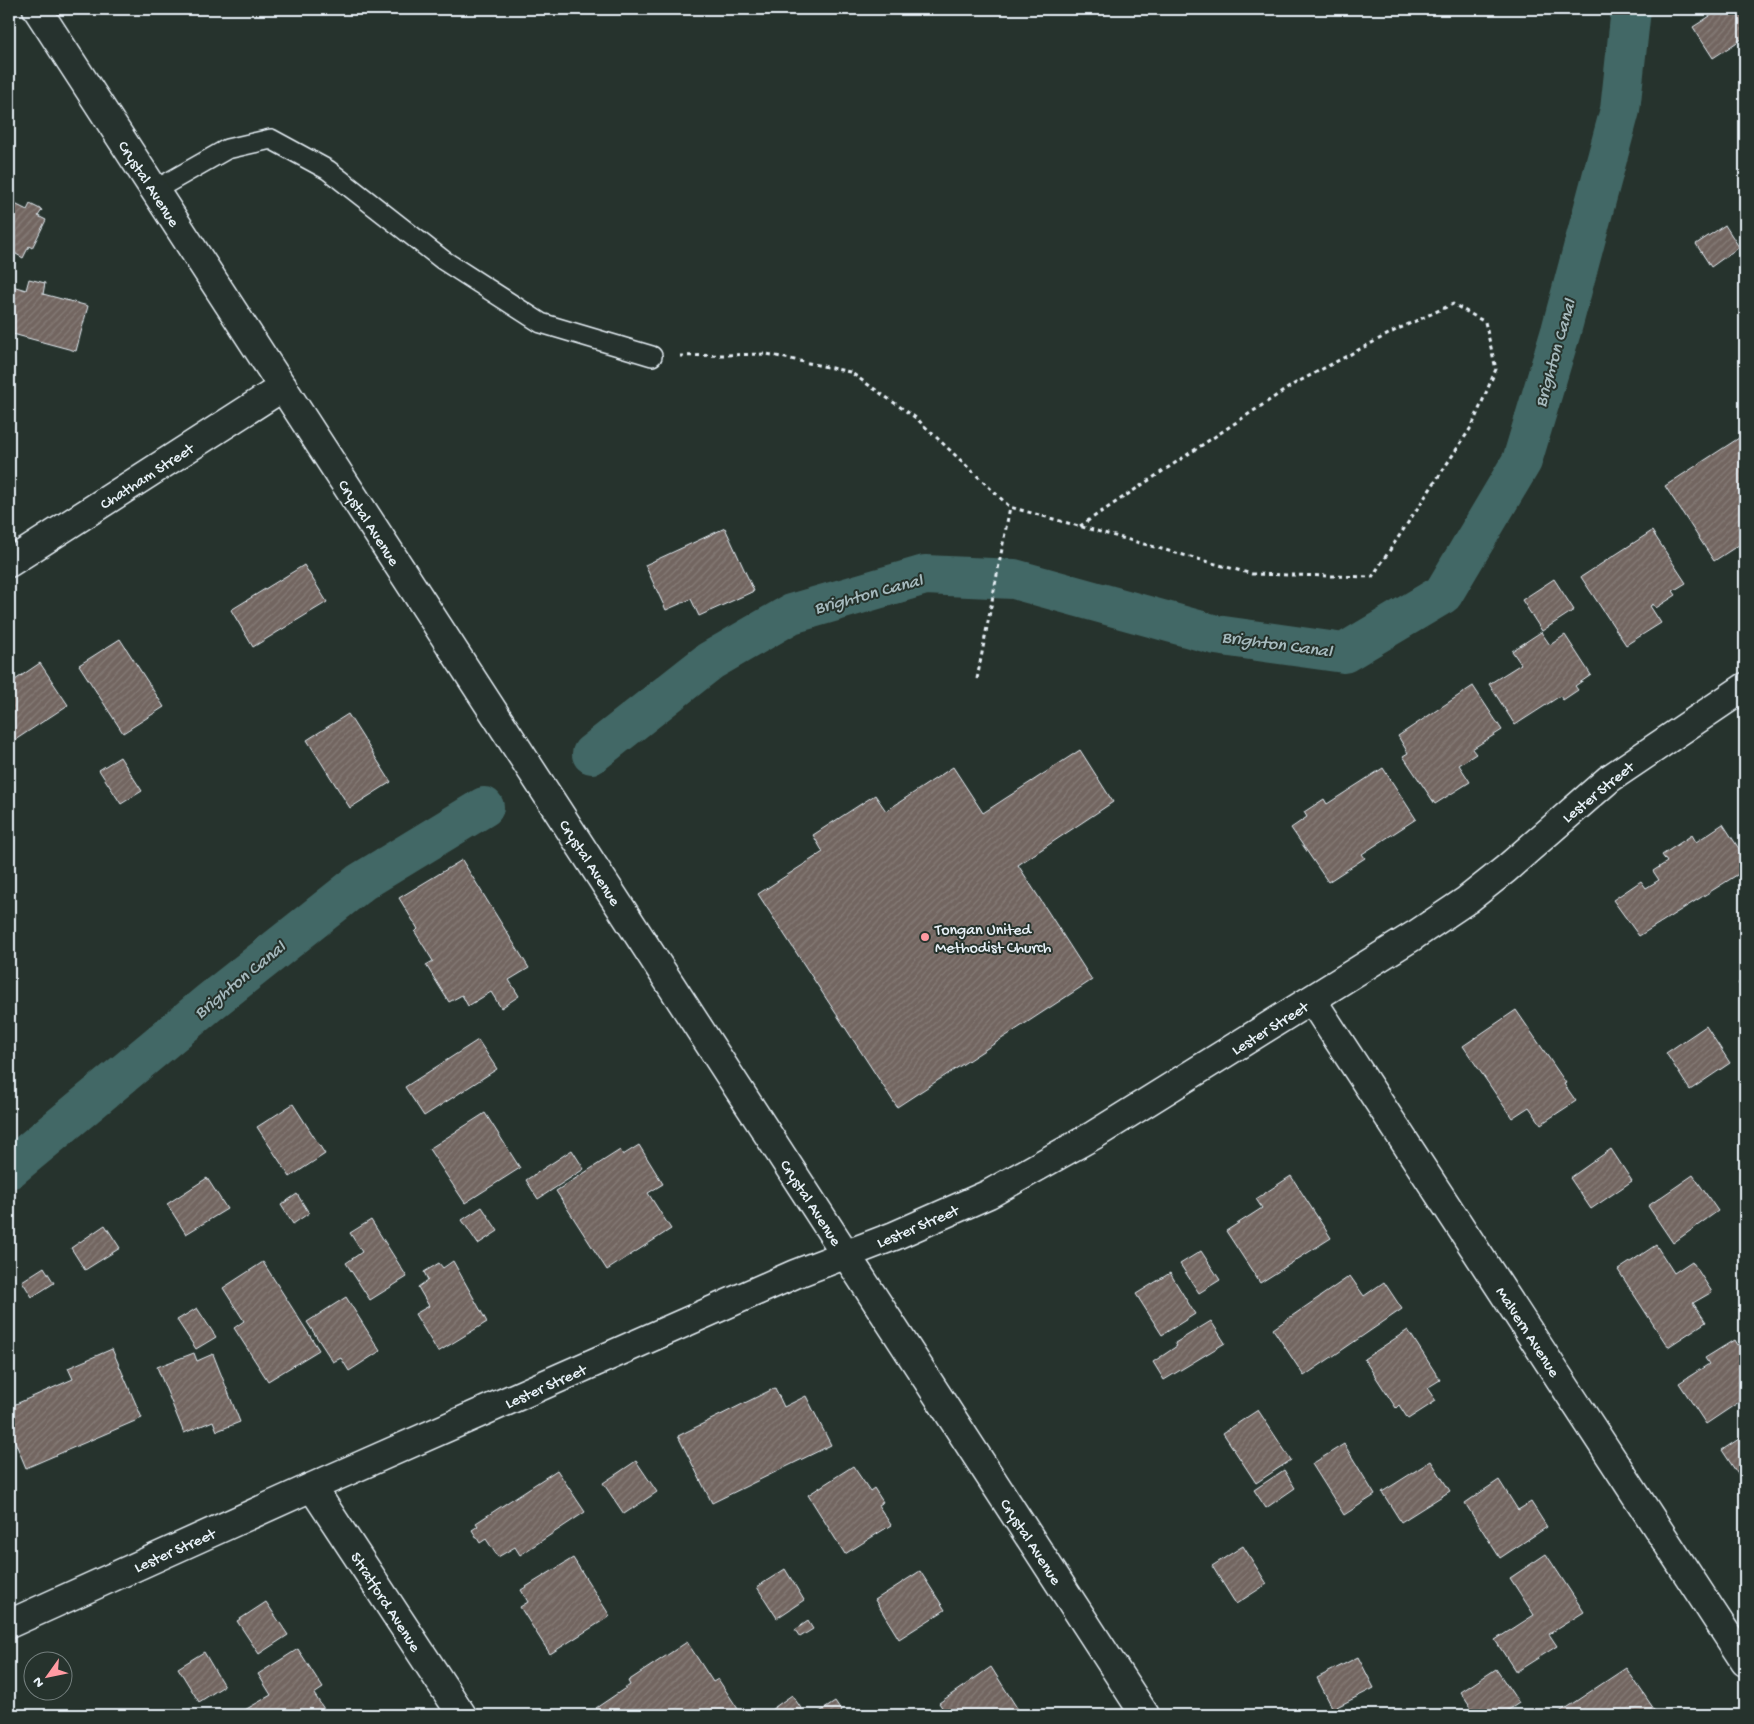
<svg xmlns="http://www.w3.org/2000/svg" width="1754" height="1724" viewBox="0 0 1754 1724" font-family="'Gochi Hand',sans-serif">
<defs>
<pattern id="building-hatch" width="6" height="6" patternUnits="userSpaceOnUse" patternTransform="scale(1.25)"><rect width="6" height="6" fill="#726560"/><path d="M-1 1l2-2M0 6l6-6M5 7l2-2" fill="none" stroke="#867c78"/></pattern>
</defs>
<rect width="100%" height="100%" fill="#26332d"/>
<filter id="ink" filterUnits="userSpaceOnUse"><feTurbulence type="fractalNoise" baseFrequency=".02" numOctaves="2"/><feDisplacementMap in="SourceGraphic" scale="10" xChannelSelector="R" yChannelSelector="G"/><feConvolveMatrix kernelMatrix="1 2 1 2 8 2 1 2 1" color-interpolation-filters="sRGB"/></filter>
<g filter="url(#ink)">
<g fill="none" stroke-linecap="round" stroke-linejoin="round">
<path stroke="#436866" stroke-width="40" d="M592,754L710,661L791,614L925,575L1014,579L1216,635L1344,653L1443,594L1522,461L1561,331L1620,110L1631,9
M9,1169L210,1002L361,882L484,807"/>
</g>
<path fill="url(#building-hatch)" stroke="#e8f1f8" d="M1721,9H1737L1745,21V37L1713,58L1693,27Z
M15,204L27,210L30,204L42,210L38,216L46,220L32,248L29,246L23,258L9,250V216Z
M1725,225L1739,247L1711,267L1696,244Z
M29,279L45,283L43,294L88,306L76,351L9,333V285L26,290Z
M1742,436L1745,441V541L1714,561L1665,486Z
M725,528L754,591L699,616L691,599L666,610L645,565Z
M1652,531L1686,583L1673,591L1676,595L1656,608L1653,604L1650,606L1661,623L1626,645L1581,577Z
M304,565L327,602L253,647L231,610Z
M1554,579L1574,610L1542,631L1522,600Z
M1541,632L1550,645L1565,635L1591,675L1575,686L1578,690L1563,700L1560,696L1515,725L1489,684L1521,664L1512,651Z
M120,639L164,707L123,733L79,665Z
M40,663L68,705L9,744V684Z
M1473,686L1502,730L1472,749L1476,754L1459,765L1470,782L1435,804L1403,756L1408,753L1398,736Z
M348,714L391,782L350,808L307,740Z
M1080,750L1113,802L1018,865L1092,980L897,1107L758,894L823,852L813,835L875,795L886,811L953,767L983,813Z
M120,757L142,791L121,804L99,770Z
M1383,768L1416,819L1362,854L1365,858L1328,882L1291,828L1307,817L1304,812L1324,799L1327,804Z
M1723,824L1745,858V870L1639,936L1613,900L1641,881L1646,888L1659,880L1653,871L1667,862L1662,855L1692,835L1696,842Z
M462,860L529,968L509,980L519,996L501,1008L491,992L468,1006L462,995L449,1002L426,965L433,961L415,932L418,929L399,898Z
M1745,979V994L1738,983Z
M1516,1010L1566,1083L1564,1084L1576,1101L1541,1124L1529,1107L1512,1118L1463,1046Z
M1706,1026L1730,1063L1690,1090L1666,1053Z
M478,1040L497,1069L424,1116L405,1087Z
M293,1104L325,1154L290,1177L257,1127Z
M485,1113L520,1168L465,1203L429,1149Z
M639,1145L663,1184L648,1193L671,1229L607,1270L556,1191L620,1150L623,1155Z
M1611,1149L1632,1181L1591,1209L1570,1178Z
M572,1150L584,1169L538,1199L526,1180Z
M1693,1175L1718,1211L1673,1243L1648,1206Z
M1291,1176L1331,1238L1260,1283L1226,1231L1262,1208L1256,1199Z
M207,1178L227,1209L186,1234L167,1204Z
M297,1194L309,1213L293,1224L281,1205Z
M482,1207L498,1231L478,1244L462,1220Z
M371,1220L407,1277L370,1300L346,1263L362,1252L350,1233Z
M105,1225L120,1248L85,1270L71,1248Z
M1656,1245L1674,1273L1692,1261L1712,1292L1693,1303L1706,1322L1668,1347L1618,1270Z
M1201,1251L1220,1280L1199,1293L1180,1264Z
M453,1261L487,1322L438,1352L415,1314L429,1306L418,1287L428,1280L424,1272L439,1263L443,1268Z
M263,1262L319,1350L268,1381L234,1328L244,1321L223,1288Z
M44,1267L54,1283L32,1297L22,1281Z
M1170,1273L1195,1314L1162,1335L1136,1294Z
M1350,1276L1364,1296L1384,1282L1402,1309L1304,1376L1273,1329Z
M346,1297L380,1351L349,1371L341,1358L333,1362L307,1322Z
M197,1308L216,1337L196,1349L177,1320Z
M1211,1321L1225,1343L1164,1380L1153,1362L1177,1346L1175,1343Z
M1408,1330L1440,1380L1427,1388L1436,1401L1408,1419L1399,1405L1396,1408L1364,1359Z
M1734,1340L1737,1345L1745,1340V1398L1706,1424L1679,1383L1709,1364L1705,1358Z
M112,1349L142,1418L26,1468L9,1427V1407L73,1379L68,1368Z
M194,1353L197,1361L213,1354L240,1422L217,1431L213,1421L184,1433L157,1367Z
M775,1388L784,1407L806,1396L831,1445L712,1503L678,1436Z
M1258,1410L1291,1460L1256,1483L1223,1433Z
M1745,1435V1485L1722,1450Z
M1344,1444L1375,1495L1344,1515L1312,1464Z
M636,1461L657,1492L624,1514L603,1483Z
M1431,1461L1450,1491L1401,1522L1382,1492Z
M853,1466L870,1491L874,1488L883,1502L878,1505L891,1525L845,1554L808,1495Z
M557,1470L585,1512L520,1555L515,1547L498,1557L486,1539L480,1543L472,1530L478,1526L476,1523Z
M1284,1470L1295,1488L1266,1508L1254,1490Z
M1499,1480L1518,1510L1531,1502L1547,1527L1500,1558L1465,1503Z
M1243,1546L1267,1584L1236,1604L1212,1566Z
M1546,1554L1584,1612L1549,1634L1557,1646L1516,1672L1495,1640L1534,1615L1510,1578Z
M573,1558L610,1616L550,1654L520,1607L528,1602L521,1590Z
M785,1569L804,1600L777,1618L757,1587Z
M920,1571L945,1610L899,1639L875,1600Z
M266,1602L288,1635L259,1654L237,1621Z
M808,1621L813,1629L800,1637L795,1630Z
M687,1642L713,1682L718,1679L742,1715H601L596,1708L630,1685L628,1681Z
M298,1649L323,1688L314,1694L328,1715H236L271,1695L258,1674Z
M204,1652L224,1686L199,1702L178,1668Z
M1358,1657L1374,1688L1333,1709L1317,1678Z
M991,1667L1017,1708L1013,1711L1016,1715H947L939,1703Z
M1626,1668L1658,1715H1555Z
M1496,1669L1519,1703L1501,1715H1476L1461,1692Z
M792,1695L805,1714L770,1715L768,1712Z
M835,1702L844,1715H815Z"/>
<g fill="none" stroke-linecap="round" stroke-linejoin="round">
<defs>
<path id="service" d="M155,190L227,149L271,139L328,170L443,260L541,323L652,356"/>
<path id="minor" d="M37,9L1145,1715
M9,563L283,387
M1312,1000L1745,1662
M312,1487L462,1715
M9,1624L312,1487L795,1274L894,1236L989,1194L1094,1135L1415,935L1467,900L1506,869L1609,779L1745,687"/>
</defs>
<use href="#service" stroke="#e8f1f8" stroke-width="22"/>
<use href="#minor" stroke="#e8f1f8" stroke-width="31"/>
<path stroke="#e8f1f8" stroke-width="3" stroke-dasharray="4 4" stroke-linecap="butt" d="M680,356L767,354L850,372L916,418L1010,507L1252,574L1372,577L1472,426L1496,369L1485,322L1453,304L1398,329L1294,384L1080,526
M977,679L1010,507"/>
<use href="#service" stroke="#26332d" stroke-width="19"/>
<use href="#minor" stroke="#26332d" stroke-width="28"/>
</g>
</g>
<circle fill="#ff9aa2" stroke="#26332d" stroke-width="2" cx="925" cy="937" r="5"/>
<g text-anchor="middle" stroke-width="4" stroke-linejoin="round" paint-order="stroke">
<g font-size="16" fill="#e8f1f8" stroke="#26332d">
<text transform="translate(150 183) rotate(57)" y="6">Crystal Avenue</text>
<text transform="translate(146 475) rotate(-33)" y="6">Chatham Street</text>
<text transform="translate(370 522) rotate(57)" y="6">Crystal Avenue</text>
<text transform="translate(1597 791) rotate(-39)" y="6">Lester Street</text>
<text transform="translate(591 862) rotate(57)" y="6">Crystal Avenue</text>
<text transform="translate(1269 1027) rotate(-32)" y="6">Lester Street</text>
<text transform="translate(812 1202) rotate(57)" y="6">Crystal Avenue</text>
<text transform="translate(917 1225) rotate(-23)" y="6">Lester Street</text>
<text transform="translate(1529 1331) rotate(57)" y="6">Malvern Avenue</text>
<text transform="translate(545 1385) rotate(-24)" y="6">Lester Street</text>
<text transform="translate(1032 1541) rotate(57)" y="6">Crystal Avenue</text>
<text transform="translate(174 1549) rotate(-24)" y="6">Lester Street</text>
<text transform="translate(387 1601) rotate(57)" y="6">Stratford Avenue</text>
</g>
<g font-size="16" fill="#e8f1f8" stroke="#26332d" text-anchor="start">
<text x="935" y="934">Tongan United<tspan x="935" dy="18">Methodist Church</tspan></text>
</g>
<g font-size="18" font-style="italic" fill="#a6babe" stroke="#26332d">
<text transform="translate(1554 353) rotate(-74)" y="6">Brighton Canal</text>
<text transform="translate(868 593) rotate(-15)" y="6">Brighton Canal</text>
<text transform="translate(1277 643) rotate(8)" y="6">Brighton Canal</text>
<text transform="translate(239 979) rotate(-39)" y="6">Brighton Canal</text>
</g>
</g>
<rect width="1754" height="1724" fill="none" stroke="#26332d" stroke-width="30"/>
<rect x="15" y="15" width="1724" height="1694" fill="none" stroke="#e8f1f8" stroke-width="2" filter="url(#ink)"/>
<g transform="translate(48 1676) rotate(237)"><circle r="24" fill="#26332d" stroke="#747f7e"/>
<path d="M0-4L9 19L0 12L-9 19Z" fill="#ff9aa2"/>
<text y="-8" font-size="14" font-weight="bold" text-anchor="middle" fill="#e8f1f8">N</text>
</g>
</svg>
